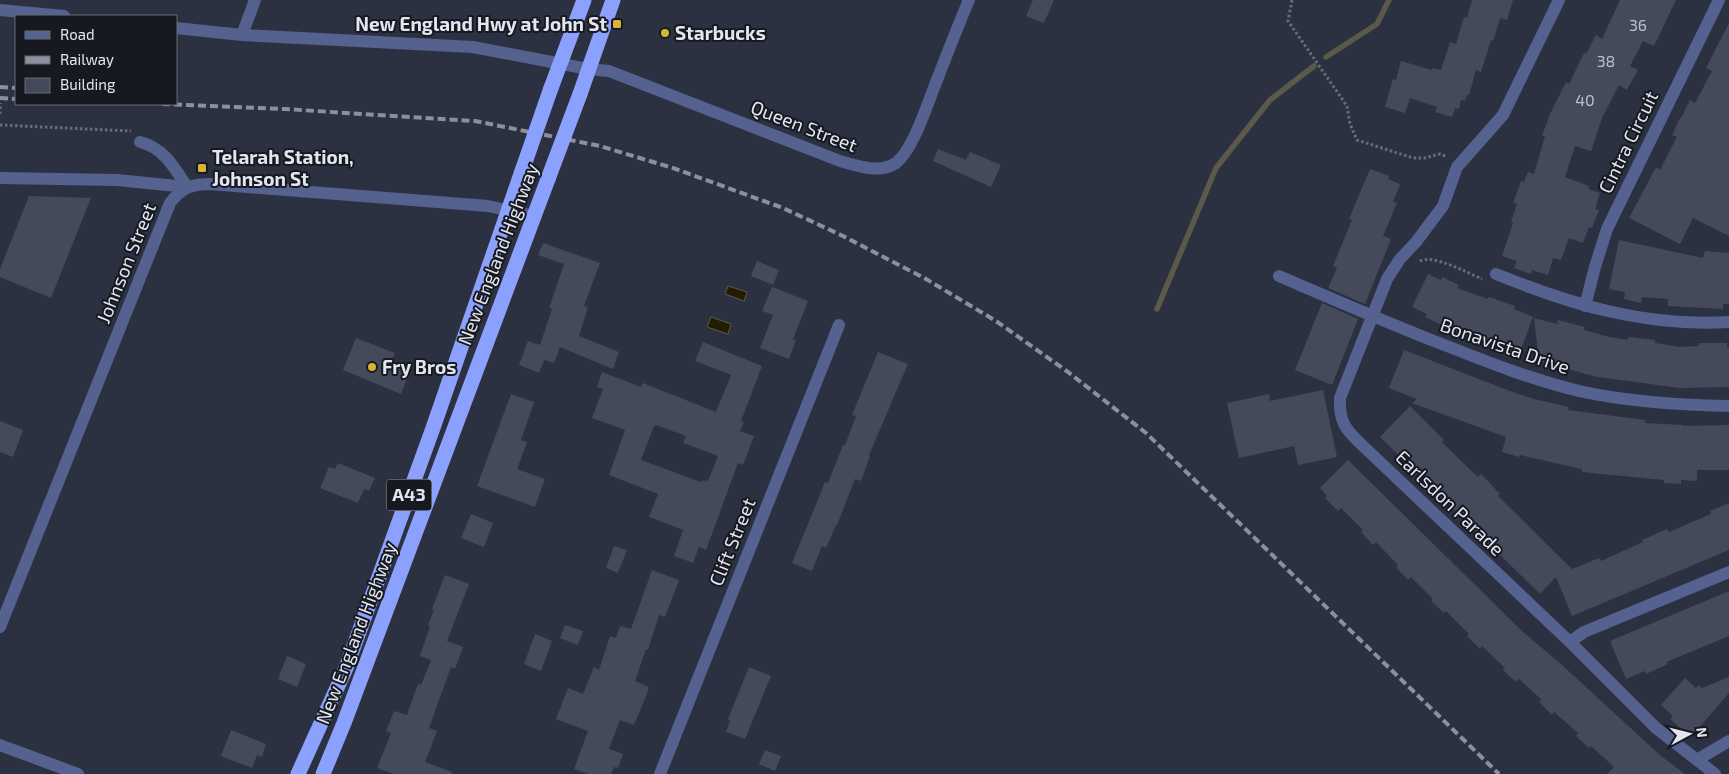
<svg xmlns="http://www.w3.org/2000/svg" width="1729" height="774" viewBox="0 0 1729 774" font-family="'Exo 2',sans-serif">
<rect width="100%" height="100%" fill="#2c3141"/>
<path fill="#241c02" stroke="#5d594a" d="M728,286L747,292L744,301L725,294Z
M711,317L731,324L728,334L707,327Z"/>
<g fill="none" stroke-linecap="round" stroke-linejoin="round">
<path stroke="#5d594a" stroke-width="5.5" d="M1326,57L1377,24L1389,0
M1157,309L1216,168L1270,100L1314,66"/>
</g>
<path fill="#454a5b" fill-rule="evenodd" d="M1033,0H1054L1044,23L1026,16Z
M1472,0H1513L1507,20L1500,18L1493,41L1491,40L1481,72L1476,70L1469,95H1467L1465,101L1461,100L1459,109L1455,108L1452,117L1435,112L1437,107L1410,98L1405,113L1385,107L1393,79L1396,80L1401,61L1432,70L1433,68L1441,70L1450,42L1456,44L1464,17L1467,18Z
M1620,0H1676L1654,46L1643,41L1630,66L1638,70L1627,90L1619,85L1602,118L1591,151L1575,146L1565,177L1589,186L1588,189L1600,193L1595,209L1599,210L1592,228L1589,227L1583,243L1569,238L1561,260L1553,258L1548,275L1532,270L1531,274L1514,268L1517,261L1502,256L1513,223L1511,222L1517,204L1513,203L1521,181L1524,182L1528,172L1534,174L1545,136H1542L1550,114L1566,82L1569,84L1584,53L1586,54L1596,35L1602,39Z
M1729,23V236L1693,218L1680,244L1629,218L1656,167L1660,170L1677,137L1672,135L1680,118H1681L1690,100L1695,103L1712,71L1706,68Z
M938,149L966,160L970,152L1001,165L991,187L933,161Z
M1370,169L1389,176L1388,179L1400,184L1393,202L1397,203L1383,236L1391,239L1365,304L1328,288L1337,268L1333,266L1352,220L1349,219Z
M29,196L91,198L51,298L0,277V269Z
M1619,240L1703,258L1705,251L1729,253V304H1723V309L1668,306V299L1642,297L1641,303L1624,299L1625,292L1609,289Z
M543,243L600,263L584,306L588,307L579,336L619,352L613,369L560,347L554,363L544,360L539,373L519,365L528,341L540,345L552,309L549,308L564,264L538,255Z
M757,261L779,270L773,285L751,276Z
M1428,274L1441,280L1442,277L1459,285L1457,288L1488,299L1489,297L1515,306L1514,309L1533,317L1519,355L1448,328L1425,317L1427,314L1412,307Z
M772,287L808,301L793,339L796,340L789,359L760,348L773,315L762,311Z
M1322,303L1358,319L1332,385L1295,370Z
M1534,318L1557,324L1558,320L1585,327L1584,330L1609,337L1628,340V337L1655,340V343L1680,347L1699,346V343H1727V347H1729V387L1679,388L1629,381L1597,377L1539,361Z
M356,338L395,353L391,363L410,370L401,394L343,370Z
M703,342L762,366L741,421L744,422L740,431L754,436L743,465L738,463L706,550L699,547L693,563L674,556L683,530L649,517L658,494L609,475L625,430L592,418L603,389L597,387L602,372L641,387L643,383L716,412L731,375L695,361ZM656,425L686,436L683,443L718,456L708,481L703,480L701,482L641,460L654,426Z
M1404,350L1510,391L1534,399L1569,407L1568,410L1645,420V423L1683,425V426L1729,425V470H1697V481L1681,480V484L1664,483V480L1582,472V469L1520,455L1519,457L1502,452L1506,437L1412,403L1417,399L1389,388Z
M878,352L908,364L869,455L870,456L861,481L855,479L837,525H836L826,548L822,546L812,571L792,563L825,482L828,483L843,445H845L856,416L852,415Z
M1323,390L1337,457L1298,465L1294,446L1239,458L1227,403L1269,394L1270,401Z
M511,394L534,402L521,440L527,442L517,469L545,479L535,507L477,486Z
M1410,406L1444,440L1442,442L1457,457L1478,477L1481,474L1500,494L1498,496L1572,569L1599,558L1601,561L1643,542L1642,540L1667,529L1669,532L1711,514L1710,511L1729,503V550L1572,616L1556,577L1540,594L1380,437Z
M0,421L23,430L13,457L0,452Z
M1348,460L1523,632L1561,664L1661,756L1685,774H1607L1614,767L1591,746L1589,748L1576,736L1578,733L1554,712L1552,715L1539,702L1542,700L1519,679L1516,682L1503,670L1505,668L1482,646L1480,649L1467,636L1469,634L1446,611L1444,613L1431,601L1433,599L1411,577L1408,580L1396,567L1398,565L1376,542L1373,545L1361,532L1363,530L1341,508L1338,511L1325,498L1327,496L1320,488Z
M338,463L375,478L369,491L364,489L358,503L320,488L329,467L335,469Z
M471,514L493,523L484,547L461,538Z
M614,546L627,550L618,573L606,568Z
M652,570L679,580L665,617L659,615L648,650L646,649L635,681L649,687L647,694L634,725L620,720L609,749L623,754L618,768L614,767L611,774H588L574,769L588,731L556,719L568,688L583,694L594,667L599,670L610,636L616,638L620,626L631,629Z
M445,575L469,584L447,641L463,647L455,669L451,667L429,728L437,731L425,762L452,772V774H394L377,768L391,733L386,731L394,711L407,715L418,684L421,685L431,660L420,656L430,626L428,625L434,610L432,609Z
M1729,591V636L1666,662L1668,664L1646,674L1645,671L1626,679L1610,641Z
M565,625L583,631L578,645L560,638Z
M535,634L552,641L541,671L524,664Z
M287,656L306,664L297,687L278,679Z
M749,667L771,676L745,739L726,732L730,721L728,719Z
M1729,677V693L1691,737L1670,719L1673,716L1661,705L1685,678L1696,688L1698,685L1702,688Z
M231,730L266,744L262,757L257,755L252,768L221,756Z
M765,750L781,756L775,771L759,764Z"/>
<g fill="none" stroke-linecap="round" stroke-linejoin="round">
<path stroke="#686d7b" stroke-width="3" stroke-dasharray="2.5 2.5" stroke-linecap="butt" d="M1292,0L1288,21L1347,106L1350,124L1357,140L1413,158H1425L1440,154L1447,157
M0,114V103
M0,125L131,131
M1420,261C1433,254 1468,273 1482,279"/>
<path stroke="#55618f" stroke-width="12" d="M1559,0L1503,115L1457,167L1443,206L1416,242L1400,259L1387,279L1340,398C1339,422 1345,429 1362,445L1570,642L1656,728L1715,774
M0,10L64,16
M176,28L242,35L473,47L588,69L609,71L840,161C857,166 880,174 896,163C913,150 927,105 935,85C946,57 957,28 969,0
M242,35L255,0
M140,142C164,148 174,167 187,187
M0,178L117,180L187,187
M1496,274C1572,305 1646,327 1729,322
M1279,276C1335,300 1390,324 1447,346C1490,363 1533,380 1579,391C1628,402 1679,405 1729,406
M1585,306L1595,267L1607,229L1719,0
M0,627L170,203C181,188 192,184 210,184L488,206L534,216
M1570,642L1584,632L1729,572
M0,745L78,774
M1697,760L1729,741
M660,774L839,325"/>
<path stroke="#8ba1fd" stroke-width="15" d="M551,88L584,0
M580,94L613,0
M298,774L346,668L433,428L522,171
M323,774L344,723L548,179"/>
<path stroke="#8c909e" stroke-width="4" stroke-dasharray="8 4" stroke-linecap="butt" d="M0,87L16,88
M0,98L16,99
M162,104L284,109L475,121L600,146L673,168L783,208L843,236L926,279L996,321L1068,372L1146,433L1499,774"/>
<path stroke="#8ba1fd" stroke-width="15" d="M522,171L551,88
M548,179L580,94"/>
</g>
<g fill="#d7b434" stroke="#171920" stroke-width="2">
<rect x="612" y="19" width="10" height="10" rx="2.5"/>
<circle cx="665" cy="33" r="5"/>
<rect x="197" y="163" width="10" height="10" rx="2.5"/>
<circle cx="372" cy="367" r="5"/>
</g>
<g text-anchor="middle" stroke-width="4" stroke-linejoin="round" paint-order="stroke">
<g font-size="16" fill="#bcbfcc">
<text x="1638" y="31">36</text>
<text x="1606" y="67">38</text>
<text x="1585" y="106">40</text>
</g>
<rect fill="#171920" stroke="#a6a8b2" stroke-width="1" x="386.5" y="479.5" width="45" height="31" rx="4"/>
<g font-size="18" font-weight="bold" fill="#e3e6f1">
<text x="409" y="501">A43</text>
</g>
<g font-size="19" font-weight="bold" fill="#e3e6f1" stroke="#171920" text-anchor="start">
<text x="607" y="31" text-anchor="end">New England Hwy at John St</text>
<text x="675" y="40">Starbucks</text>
<text x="212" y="164">Telarah Station,<tspan x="212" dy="22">Johnson St</tspan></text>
<text x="382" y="374">Fry Bros</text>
</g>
<g font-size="19" fill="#e3e6f1" stroke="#171920">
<text transform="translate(804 126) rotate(21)" y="7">Queen Street</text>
<text transform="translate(1628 142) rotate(-64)" y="7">Cintra Circuit</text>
<text transform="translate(498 254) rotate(-69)" y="7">New England Highway</text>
<text transform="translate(126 263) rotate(-68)" y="7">Johnson Street</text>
<text transform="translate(1505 346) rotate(19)" y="7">Bonavista Drive</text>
<text transform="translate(1450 503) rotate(44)" y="7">Earlsdon Parade</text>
<text transform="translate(732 542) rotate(-68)" y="7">Clift Street</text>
<text transform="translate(356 633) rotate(-69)" y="7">New England Highway</text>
</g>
</g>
<rect x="15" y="15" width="162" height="90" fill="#171920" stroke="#696b74"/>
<rect x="25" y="31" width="25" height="8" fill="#55618f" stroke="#696b74"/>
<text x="60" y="40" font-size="15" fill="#e3e6f1">Road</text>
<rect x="25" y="56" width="25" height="8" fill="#8c909e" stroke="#696b74"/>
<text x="60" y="65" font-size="15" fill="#e3e6f1">Railway</text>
<rect x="25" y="78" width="25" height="15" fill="#454a5b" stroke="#696b74"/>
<text x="60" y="90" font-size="15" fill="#e3e6f1">Building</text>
<g transform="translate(1689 734) rotate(83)" stroke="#171920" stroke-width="4" paint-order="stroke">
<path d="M0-4L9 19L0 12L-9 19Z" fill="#e3e6f1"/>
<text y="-8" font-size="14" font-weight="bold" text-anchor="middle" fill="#e3e6f1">N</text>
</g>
</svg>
